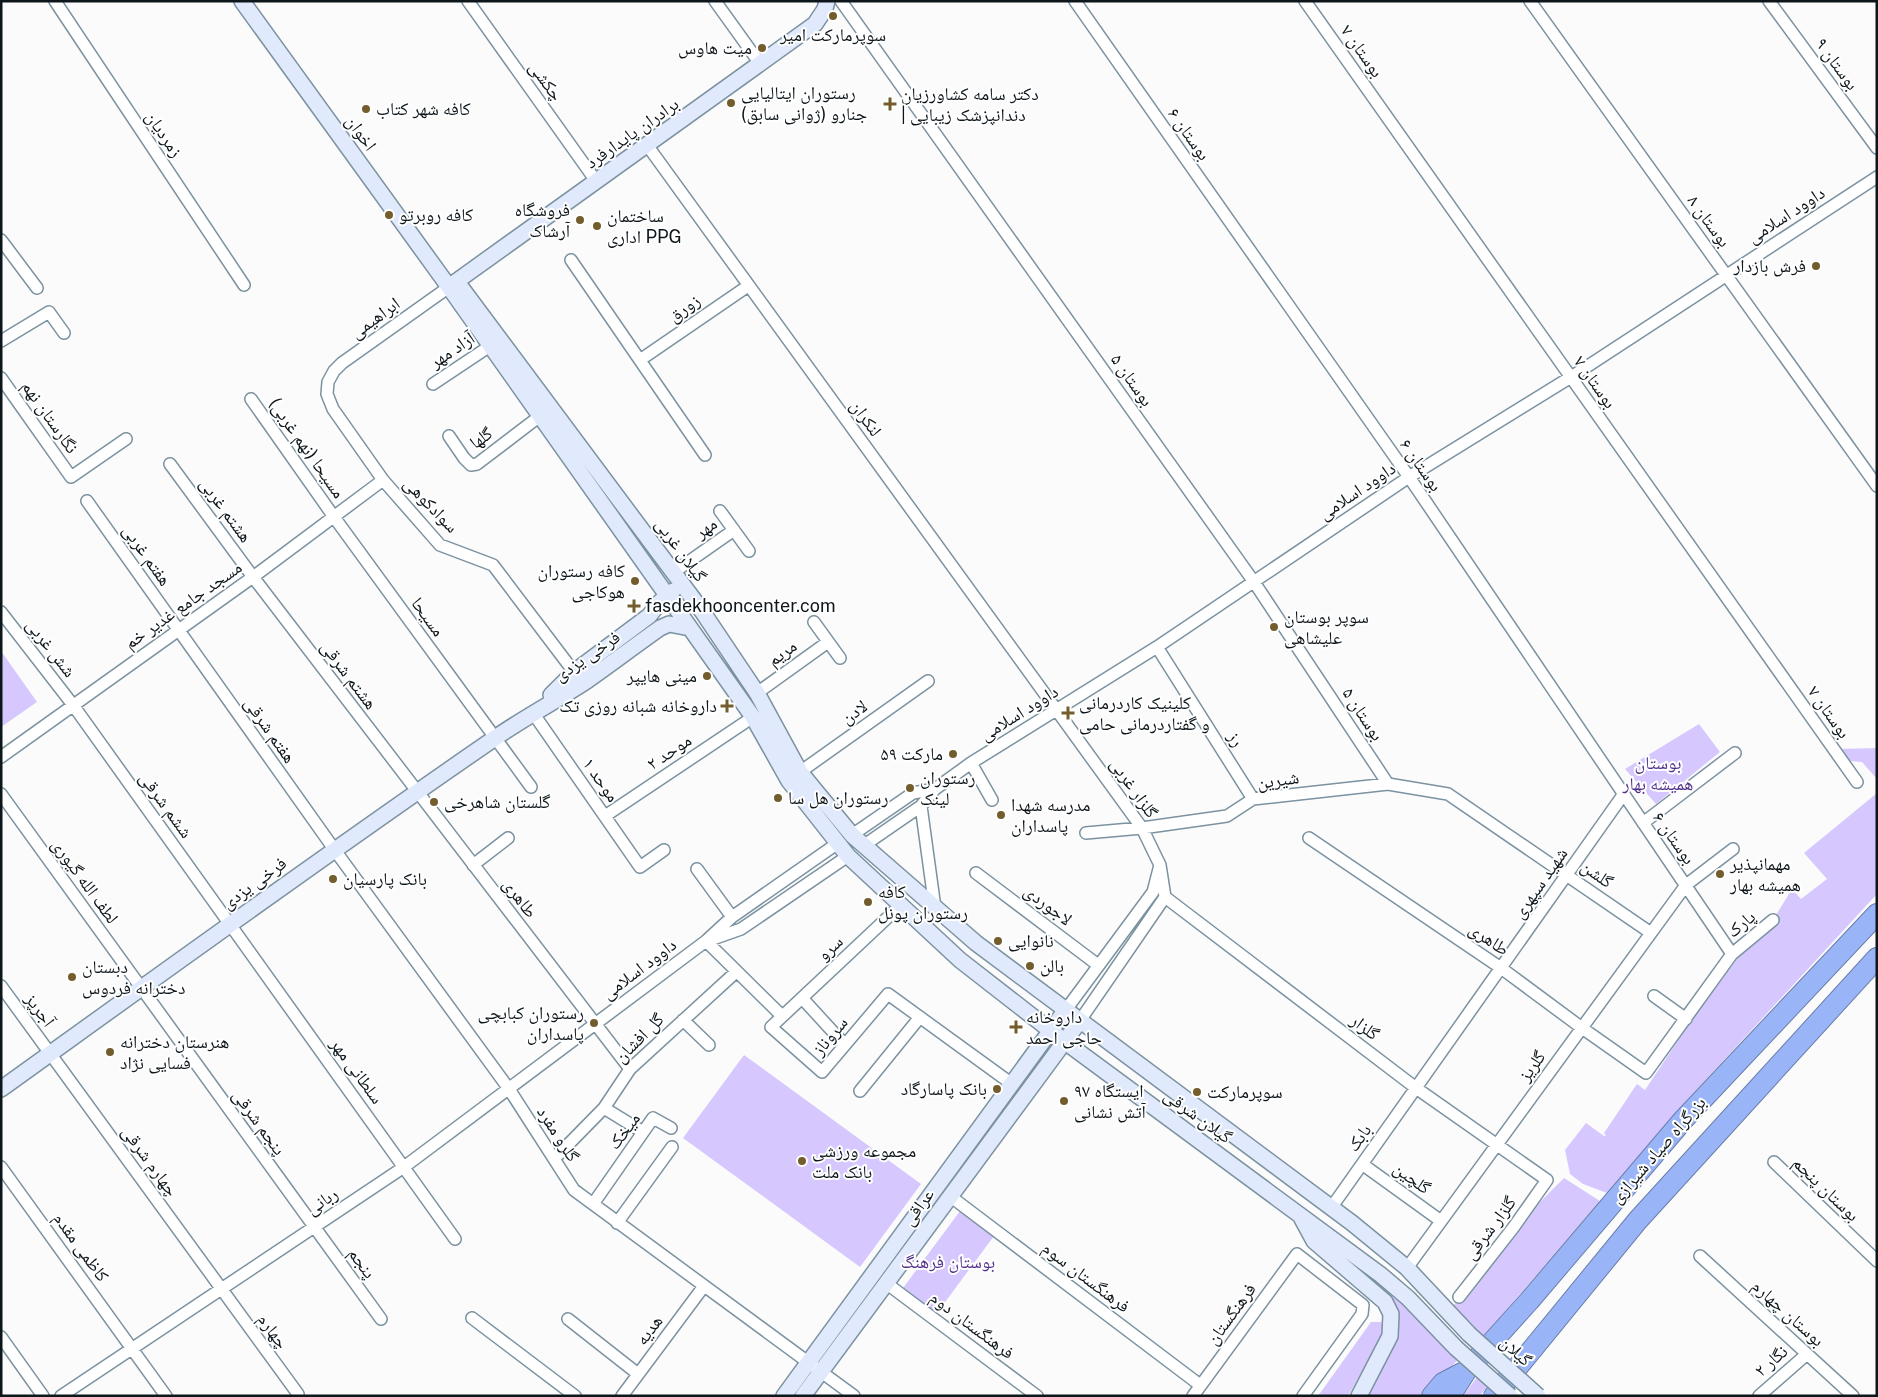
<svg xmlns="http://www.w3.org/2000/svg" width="1878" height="1397" viewBox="0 0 1878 1397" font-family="'Public Sans','Noto Naskh Arabic',sans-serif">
<rect width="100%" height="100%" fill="#fbfbfb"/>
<path fill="#d6c8ff" d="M1,651L37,702L1,727Z
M1699,724L1720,752L1656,804L1625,769Z
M1877,748V779L1862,762L1851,761L1838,749Z
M1877,793V894L1677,1111L1607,1193L1583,1184L1570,1174L1565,1150L1586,1123L1604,1136H1606L1604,1133L1637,1084L1645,1090L1689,1024L1740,955L1771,923L1792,889L1801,899L1827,879L1804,853Z
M744,1055L921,1184L860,1267L683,1138Z
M1564,1178L1600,1201L1484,1336L1453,1306L1535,1207Z
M960,1211L994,1236L937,1313L903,1288Z
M1337,1247L1391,1291L1461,1356L1426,1396H1364L1395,1325L1342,1260Z
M1371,1322H1381L1386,1329L1348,1396H1318Z
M1480,1373L1490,1382L1480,1396H1463Z"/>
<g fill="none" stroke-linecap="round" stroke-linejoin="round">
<defs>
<path id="street" d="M55,1L244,285
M468,1L596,181
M715,1L761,65
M841,1L1254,582L1388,784
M1075,1L1409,477L1732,954
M1305,1L1857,782
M1530,1L1877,486
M1769,1L1877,148
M647,145L1142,828L1160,865
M1,240L37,288
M571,260L705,455
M449,287L342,363L334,371L328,382L327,394L333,409L383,480L440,545L493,565L574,672
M1,341L49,312L64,333
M640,360L748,286
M1,378L71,477L126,439
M433,384L490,346
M251,399L334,517L531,787
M449,436L464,458L471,465L477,464L540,416
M170,464L253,577L630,1069
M87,501L334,849L509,1089L574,1190L854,1396
M720,511L749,551
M674,572L734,530
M1,612L73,705L455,1239
M814,622L840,658
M1157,647L1253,799
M757,693L828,642
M533,713L640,867L664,850
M1,757L253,577L383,480
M971,763L992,800
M800,772L928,681
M1,794L381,1319
M921,806L935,908
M605,816L753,717
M1643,823L1735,753
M1086,833L1142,828L1227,816L1253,799L1388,784L1448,794L1651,933
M852,835L913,793L935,789
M1309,838L1501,968L1582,1028L1646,1073L1732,954L1773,920
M863,846L921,806L935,789L971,763L1157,647L1409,477L1571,377L1877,177
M473,865L508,838
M697,869L732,917
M976,873L1098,965
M1165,897L1416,1088L1547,1180L1513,1228L1459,1297
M902,904L771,1027L822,1072L888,994L1012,1084
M710,940L741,929L848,856
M706,941L782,1016
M1,986L298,1394
M1654,996L1686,1019
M802,998L845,1045
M1065,1011L1153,892L1160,865L1165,897L1079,1022
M683,1020L709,1045
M860,1091L920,1017
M604,1108L643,1132
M554,1159L604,1108L630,1069L736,972
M1774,1162L1877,1261
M1362,1164L1441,1221
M1,1167L166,1396
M950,1196L1200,1385
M593,1204L653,1118L671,1128
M1331,1208L1623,795
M617,1223L672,1147
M1700,1256L1853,1396
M1407,1268L1686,885L1733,849
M886,1283L1037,1396
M472,1318L575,1396
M568,1319L638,1374
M1,1337L43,1396
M61,1396L404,1167L706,941L732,917L838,843
M622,1396L704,1286
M1193,1396L1297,1254L1363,1305L1362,1314L1303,1396
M1759,1396L1807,1354"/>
<path id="secondary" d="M242,1L449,287L753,717L789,781L848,856L960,960L1064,1041L1381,1275L1408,1298L1456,1348
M457,282L700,608L757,693L800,772L852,835L976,943L1352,1223L1407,1268L1469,1334
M450,286L815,24L825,9L827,1
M551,695L574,672L649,616L660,602L673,591
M1,1089C165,971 329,852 495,738C525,717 558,700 588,680C612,663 636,645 660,628L669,624L690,628
M1302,1219L1314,1241L1385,1302L1391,1314L1390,1336L1359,1396
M784,1396L1065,1011
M803,1396L1079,1022"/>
<path id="highway" d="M1432,1396L1443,1383L1462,1373
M1450,1396L1466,1371L1529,1301L1684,1119L1877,914
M1494,1396L1638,1220L1877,958"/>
</defs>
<use href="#street" stroke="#7b92a0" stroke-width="14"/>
<use href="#secondary" stroke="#7b92a0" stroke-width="18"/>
<use href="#highway" stroke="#697daa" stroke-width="22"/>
<use href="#street" stroke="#fff" stroke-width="11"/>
<use href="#secondary" stroke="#e1e9fd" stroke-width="15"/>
<use href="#highway" stroke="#9ab5f7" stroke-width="20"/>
<defs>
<path id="secondary-bridge" d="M1469,1334L1538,1396
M1456,1348L1510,1396"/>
</defs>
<use href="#secondary-bridge" stroke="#7b92a0" stroke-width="18" stroke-linecap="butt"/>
<use href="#secondary-bridge" stroke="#e1e9fd" stroke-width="15"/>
</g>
<g fill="#735d2d" stroke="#fff" stroke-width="2">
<circle cx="833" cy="16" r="5"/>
<circle cx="762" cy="48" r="5"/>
<circle cx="731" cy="103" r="5"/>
<path d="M887.5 96.5h5v5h5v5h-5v5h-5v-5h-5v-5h5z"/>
<circle cx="366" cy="109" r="5"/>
<circle cx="389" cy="215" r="5"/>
<circle cx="580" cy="220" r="5"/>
<circle cx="597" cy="226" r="5"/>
<circle cx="1816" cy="266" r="5"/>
<circle cx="635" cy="581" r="5"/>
<path d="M631.5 598.5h5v5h5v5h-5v5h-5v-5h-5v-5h5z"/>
<circle cx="1274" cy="627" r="5"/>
<circle cx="707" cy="676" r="5"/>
<path d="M724.5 698.5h5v5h5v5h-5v5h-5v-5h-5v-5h5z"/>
<path d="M1065.5 705.5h5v5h5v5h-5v5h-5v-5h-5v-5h5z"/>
<circle cx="953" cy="754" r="5"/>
<circle cx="910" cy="788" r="5"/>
<circle cx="778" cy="798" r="5"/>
<circle cx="434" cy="802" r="5"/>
<circle cx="1001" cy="815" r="5"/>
<circle cx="1720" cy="874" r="5"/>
<circle cx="333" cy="879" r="5"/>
<circle cx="868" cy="902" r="5"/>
<circle cx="998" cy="941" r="5"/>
<circle cx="1030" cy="966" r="5"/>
<circle cx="72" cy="977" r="5"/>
<circle cx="594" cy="1023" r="5"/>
<path d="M1013.5 1019.5h5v5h5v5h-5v5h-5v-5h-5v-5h5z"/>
<circle cx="110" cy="1052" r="5"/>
<circle cx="997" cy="1089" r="5"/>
<circle cx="1197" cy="1092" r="5"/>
<circle cx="1064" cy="1101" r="5"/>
<circle cx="802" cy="1161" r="5"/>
</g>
<g text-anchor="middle" stroke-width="4" stroke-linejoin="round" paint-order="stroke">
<g font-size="18" fill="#0d161b" stroke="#fff" text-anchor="start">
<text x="833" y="41" text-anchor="middle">سوپرمارکت امیر</text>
<text x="752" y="54" text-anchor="end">میت هاوس</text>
<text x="741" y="99">رستوران ایتالیایی<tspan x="741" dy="21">جنارو (ژوانی سابق)</tspan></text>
<text x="901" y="100">دکتر سامه کشاورزیان<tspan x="901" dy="21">| دندانپزشک زیبایی</tspan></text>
<text x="376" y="115">کافه شهر کتاب</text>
<text x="570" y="216" text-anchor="end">فروشگاه<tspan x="570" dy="21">آرشاک</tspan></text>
<text x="399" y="221">کافه روبرتو</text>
<text x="607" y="222">ساختمان<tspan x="607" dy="21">اداری PPG</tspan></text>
<text x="1806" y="272" text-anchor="end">فرش بازدار</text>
<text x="625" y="577" text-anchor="end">كافه رستوران<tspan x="625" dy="21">هوكاجى</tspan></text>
<text x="645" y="612">fasdekhooncenter.com</text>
<text x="1284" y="623">سوپر بوستان<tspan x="1284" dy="21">علیشاهی</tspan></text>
<text x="697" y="682" text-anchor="end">مینی هایپر</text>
<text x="1079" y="709">کلینیک کاردرمانی<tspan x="1079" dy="21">و گفتاردرمانی حامی</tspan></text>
<text x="717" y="712" text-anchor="end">داروخانه شبانه روزی تک</text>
<text x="943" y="760" text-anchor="end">مارکت ۵۹</text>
<text x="920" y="784">رستوران<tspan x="920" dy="21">لینک</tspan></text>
<text x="788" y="804">رستوران هل سا</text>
<text x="444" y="808">گلستان شاهرخى</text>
<text x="1011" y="811">مدرسه شهدا<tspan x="1011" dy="21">پاسداران</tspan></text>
<text x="1730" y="870">مهمانپذیر<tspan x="1730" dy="21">همیشه بهار</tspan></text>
<text x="343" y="885">بانک پارسیان</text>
<text x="878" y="898">کافه<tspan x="878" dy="21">رستوران پونل</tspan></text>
<text x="1008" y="947">نانوایی</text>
<text x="1040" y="972">بالن</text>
<text x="82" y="973">دبستان<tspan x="82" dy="21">دخترانه فردوس</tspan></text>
<text x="584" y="1019" text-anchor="end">رستوران کبابچی<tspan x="584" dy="21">پاسداران</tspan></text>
<text x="1026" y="1023">داروخانه<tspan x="1026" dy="21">حاجی احمد</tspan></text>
<text x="120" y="1048">هنرستان دخترانه<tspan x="120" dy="21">فسایی نژاد</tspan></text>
<text x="987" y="1095" text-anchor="end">بانک پاسارگاد</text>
<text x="1074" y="1097">ایستگاه ۹۷<tspan x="1074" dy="21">آتش نشانی</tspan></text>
<text x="1207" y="1098">سوپرمارکت</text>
<text x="812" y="1157">مجموعه ورزشی<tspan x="812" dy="21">بانک ملت</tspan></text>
</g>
<g font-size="18" fill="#0d161b" stroke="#fff">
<text transform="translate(1362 51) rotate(55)" y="6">بوستان ۷</text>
<text transform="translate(1837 64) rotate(54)" y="6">بوستان ۹</text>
<text transform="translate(546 81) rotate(54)" y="6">چکشی</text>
<text transform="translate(361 133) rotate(54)" y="6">اخوان</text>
<text transform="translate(632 133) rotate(-35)" y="6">برادران پایدارفرد</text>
<text transform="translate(164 134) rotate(56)" y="6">زمردیان</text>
<text transform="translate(1189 134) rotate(55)" y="6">بوستان ۶</text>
<text transform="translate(1786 215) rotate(-33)" y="6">داوود اسلامی</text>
<text transform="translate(1709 221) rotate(54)" y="6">بوستان ۸</text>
<text transform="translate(684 308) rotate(-35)" y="6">زورق</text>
<text transform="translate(375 318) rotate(-36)" y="6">ابراهیمی</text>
<text transform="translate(452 350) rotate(-34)" y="6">آزاد مهر</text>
<text transform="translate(1132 380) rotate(55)" y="6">بوستان ۵</text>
<text transform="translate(1595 382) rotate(55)" y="6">بوستان ۷</text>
<text transform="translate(50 417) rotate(55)" y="6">نگارستان نهم</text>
<text transform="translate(866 418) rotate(54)" y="6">لنکران</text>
<text transform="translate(481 438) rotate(-35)" y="6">گلها</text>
<text transform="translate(307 448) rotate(55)" y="6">مسیحا (نهم غربی)</text>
<text transform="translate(1421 465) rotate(55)" y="6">بوستان ۶</text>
<text transform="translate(1357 491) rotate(-34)" y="6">داوود اسلامی</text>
<text transform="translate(431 505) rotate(46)" y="6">سوادکوهی</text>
<text transform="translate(226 510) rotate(54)" y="6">هشتم غربی</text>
<text transform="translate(706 528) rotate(-35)" y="6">مهر</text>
<text transform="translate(681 550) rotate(54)" y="6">گیلان غربی</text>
<text transform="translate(147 555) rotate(55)" y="6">هفتم غربی</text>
<text transform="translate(183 605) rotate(-35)" y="6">مسجد جامع غدیر خم</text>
<text transform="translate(428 617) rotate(54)" y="6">مسیحا</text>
<text transform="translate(51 648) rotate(52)" y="6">شش غربی</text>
<text transform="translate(782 653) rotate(-36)" y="6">مریم</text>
<text transform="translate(587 656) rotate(-34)" y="6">فرخی یزدی</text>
<text transform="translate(349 675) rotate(53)" y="6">هشتم شرقی</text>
<text transform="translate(854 712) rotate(-35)" y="6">لادن</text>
<text transform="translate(1829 712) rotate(55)" y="6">بوستان ۷</text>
<text transform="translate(1019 713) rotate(-32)" y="6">داوود اسلامی</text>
<text transform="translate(1363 714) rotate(57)" y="6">بوستان ۵</text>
<text transform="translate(270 730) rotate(55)" y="6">هفتم شرقی</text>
<text transform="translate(1236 739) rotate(58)" y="6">رز</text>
<text transform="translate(669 752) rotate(-34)" y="6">موحد ۲</text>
<text transform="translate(601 780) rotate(55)" y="6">موحد ۱</text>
<text transform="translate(1278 780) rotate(-8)" y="6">شیرین</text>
<text transform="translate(1134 788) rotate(55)" y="6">گلزار غربی</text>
<text transform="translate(166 805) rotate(54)" y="6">ششم شرقی</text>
<text transform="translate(1674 838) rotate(55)" y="6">بوستان ۶</text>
<text transform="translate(1597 874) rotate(35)" y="6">گلشن</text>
<text transform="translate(85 881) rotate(54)" y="6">لطف الله گیوری</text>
<text transform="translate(254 883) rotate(-36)" y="6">فرخی یزدی</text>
<text transform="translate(1540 883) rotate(-55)" y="6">شهید سپهری</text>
<text transform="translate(520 898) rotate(53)" y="6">طاهری</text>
<text transform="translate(1048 905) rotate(37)" y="6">لاجوردی</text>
<text transform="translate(1741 924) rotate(-40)" y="6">پارک</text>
<text transform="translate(1489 939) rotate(34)" y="6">طاهری</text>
<text transform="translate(830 948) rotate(-43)" y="6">سرو</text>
<text transform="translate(639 969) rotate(-37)" y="6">داوود اسلامی</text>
<text transform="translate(40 1010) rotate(54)" y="6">آجرپز</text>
<text transform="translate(1365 1027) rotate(37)" y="6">گلزار</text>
<text transform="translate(830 1036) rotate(-50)" y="6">سروناز</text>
<text transform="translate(639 1038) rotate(-45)" y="6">گل افشان</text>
<text transform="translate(1532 1066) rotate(-54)" y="6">گلریز</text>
<text transform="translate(357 1071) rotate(54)" y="6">سلطانی مهر</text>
<text transform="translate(1198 1116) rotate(36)" y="6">گیلان شرقی</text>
<text transform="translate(259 1122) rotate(54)" y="6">پنجم شرقی</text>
<text transform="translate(624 1131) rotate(-53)" y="6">میخک</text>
<text transform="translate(558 1134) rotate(57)" y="6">گلرو مفرد</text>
<text transform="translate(1359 1138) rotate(-55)" y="6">بابک</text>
<text transform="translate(1658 1150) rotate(-49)" y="6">بزرگراه صیاد شیرازی</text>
<text transform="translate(150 1161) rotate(54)" y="6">چهارم شرقی</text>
<text transform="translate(1412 1178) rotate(36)" y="6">گلچین</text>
<text transform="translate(1826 1189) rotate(44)" y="6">بوستان پنجم</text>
<text transform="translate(322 1201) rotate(-34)" y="6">ربانی</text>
<text transform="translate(918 1207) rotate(-54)" y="6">عراقی</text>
<text transform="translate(1490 1228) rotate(-53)" y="6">گلزار شرقی</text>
<text transform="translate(81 1247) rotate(54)" y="6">کاظمی مقدم</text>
<text transform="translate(362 1263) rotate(54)" y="6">پنجم</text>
<text transform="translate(1086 1277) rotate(37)" y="6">فرهنگستان سوم</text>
<text transform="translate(1788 1313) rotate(42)" y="6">بوستان چهارم</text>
<text transform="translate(1231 1314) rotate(-54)" y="6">فرهنگستان</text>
<text transform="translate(972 1325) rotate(37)" y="6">فرهنگستان دوم</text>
<text transform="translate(649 1330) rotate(-53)" y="6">هدیه</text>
<text transform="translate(273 1331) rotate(54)" y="6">چهارم</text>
<text transform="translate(1516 1351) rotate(42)" y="6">گیلان</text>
<text transform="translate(1771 1361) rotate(-41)" y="6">نگار ۲</text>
</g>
<g font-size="18" fill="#513089" stroke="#fff">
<text x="1658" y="769">بوستان<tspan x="1658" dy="21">همیشه بهار</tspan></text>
<text x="948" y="1268">بوستان فرهنگ</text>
</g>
</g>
<rect width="1878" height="1397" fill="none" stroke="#0d161b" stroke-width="5"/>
</svg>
